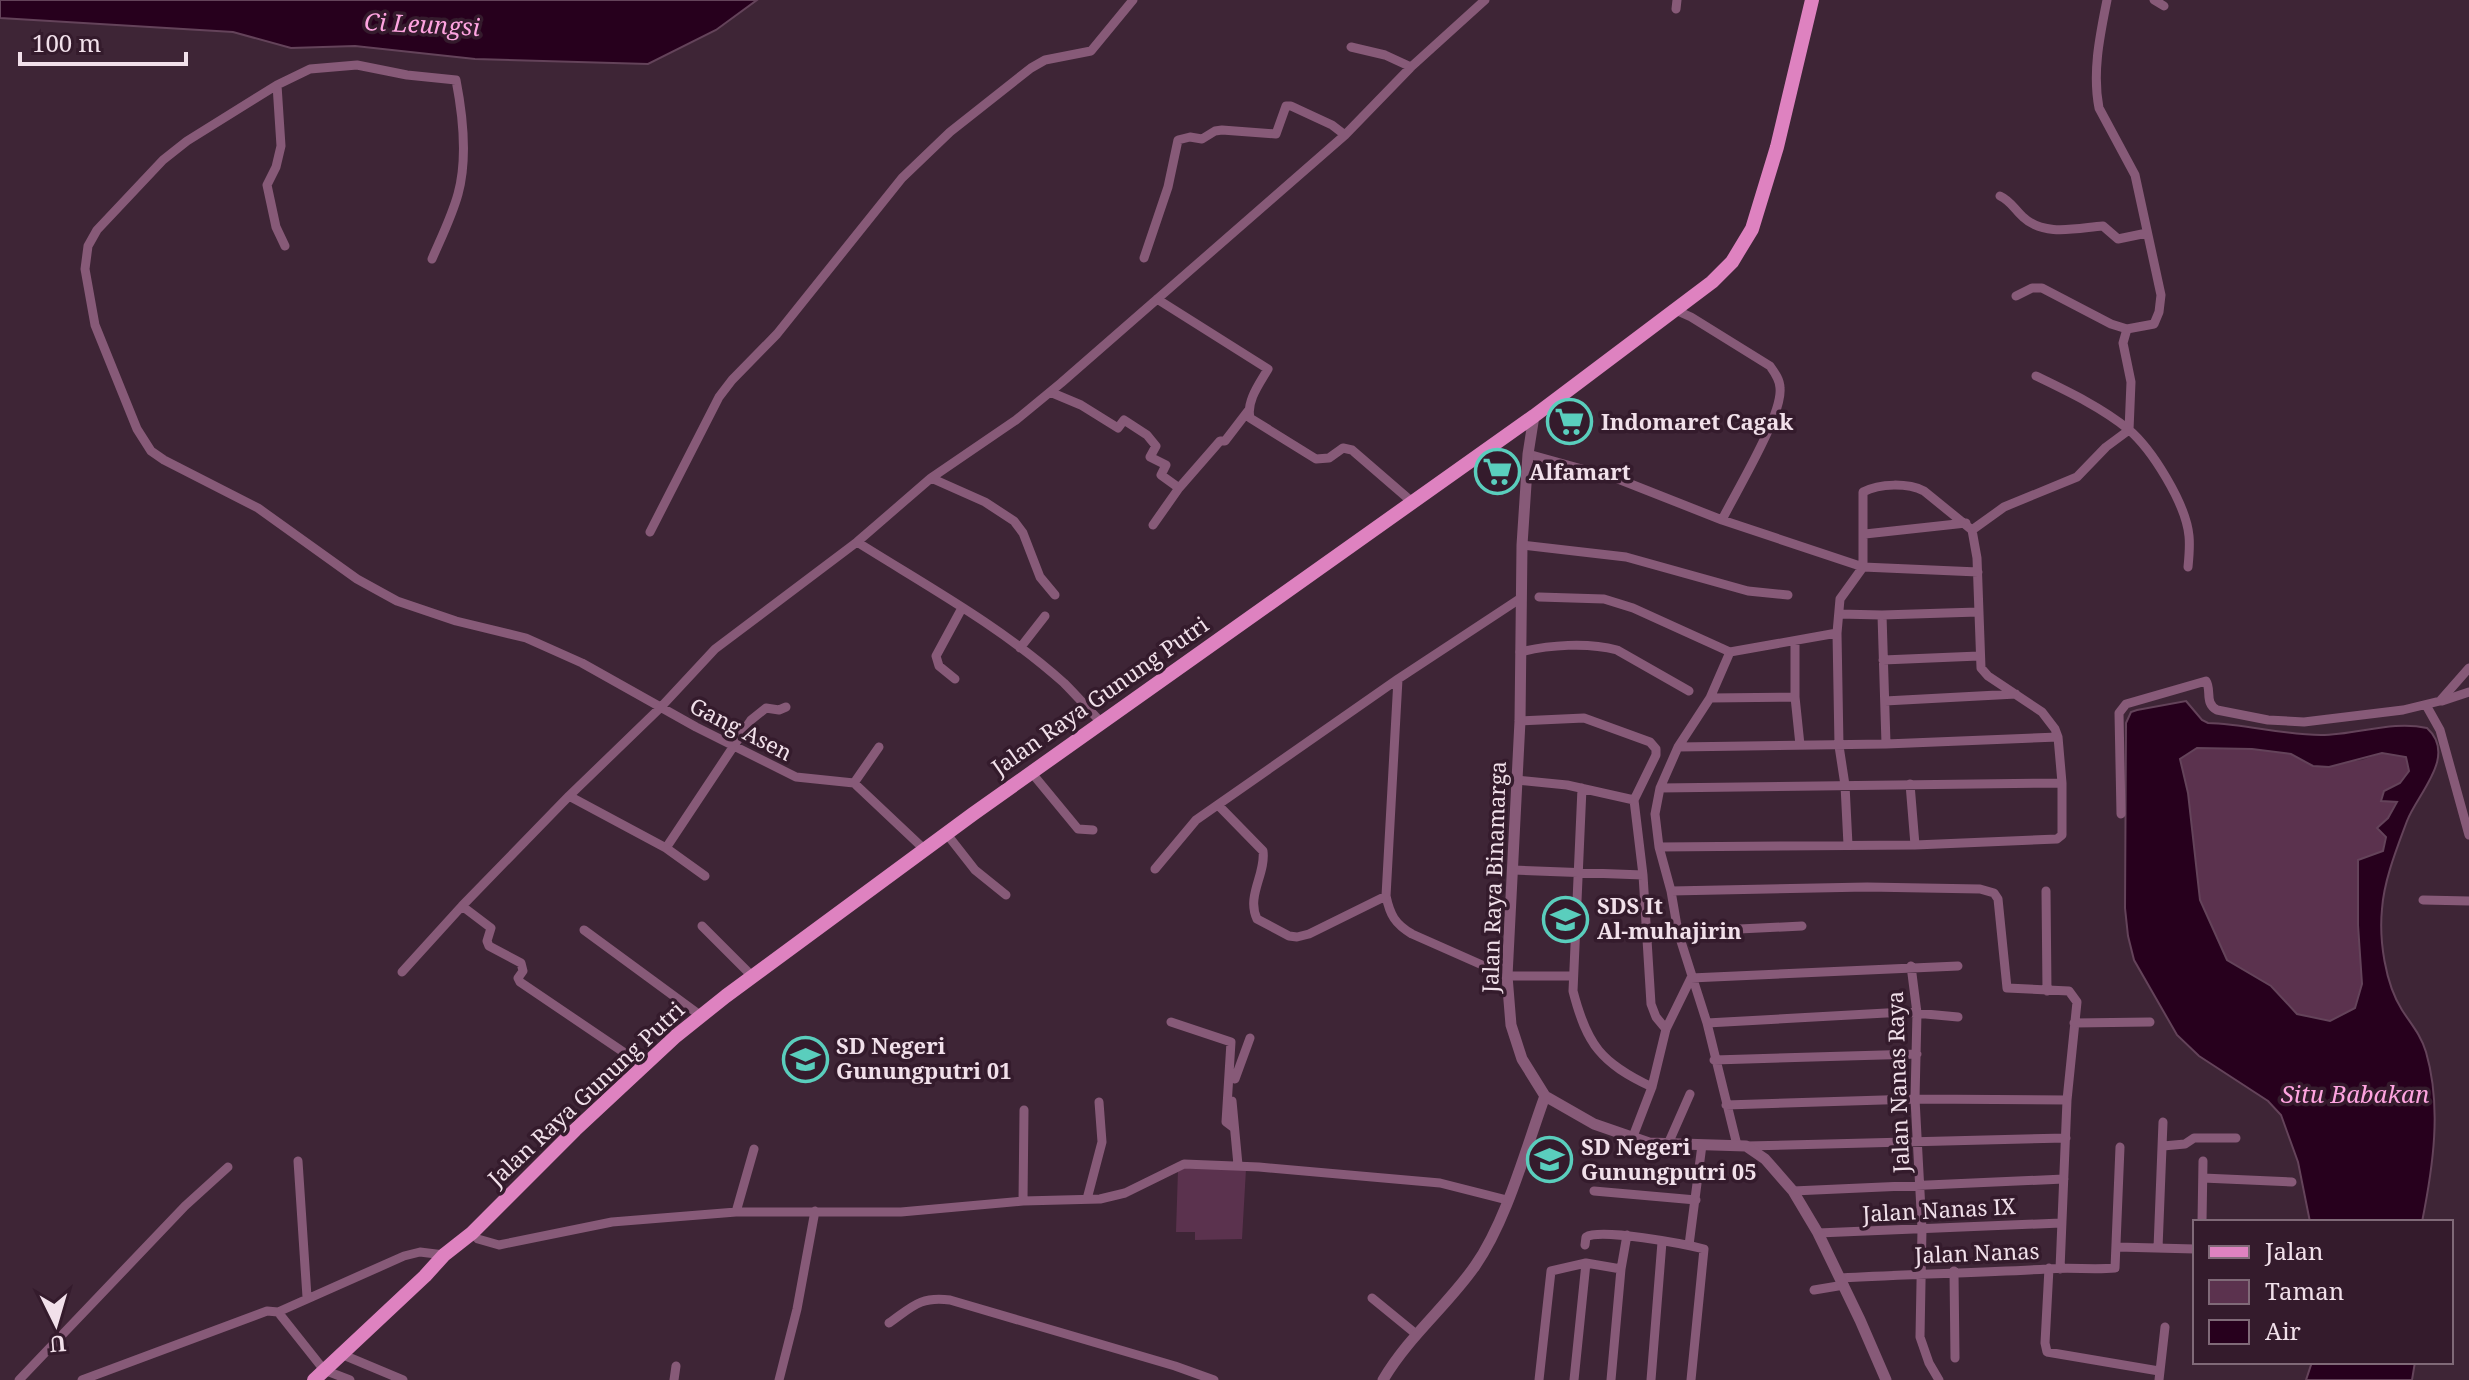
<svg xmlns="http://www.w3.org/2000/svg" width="2469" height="1380" viewBox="0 0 2469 1380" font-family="'Noto Serif',serif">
<rect width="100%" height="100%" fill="#3e2536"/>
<path fill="#5b324e" d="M2197,748L2252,749L2291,754L2313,766L2362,760L2382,753L2406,757L2410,771L2400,783L2384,791L2381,800L2397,802L2388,818L2383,851L2358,860V925L2362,984L2355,1008L2330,1021L2297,1014L2271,986L2227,960L2200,900L2188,793L2180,759Z
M1186,1167L1246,1169L1242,1239L1195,1240V1232H1176L1178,1170Z"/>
<path fill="#27001d" stroke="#64435a" stroke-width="2" fill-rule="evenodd" d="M0,0H757L716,30L648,64L475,59L355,46L291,48L233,32L0,18Z
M2186,701L2202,720L2208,723C2246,724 2283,735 2321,735C2357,735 2392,720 2427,728C2458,756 2417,794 2407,821C2397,848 2384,880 2382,909C2379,940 2385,983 2402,1010C2411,1024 2421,1035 2426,1052C2442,1107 2433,1167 2422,1222H2310L2298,1162L2281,1115L2268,1101L2199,1056L2177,1035L2134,960L2128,936L2125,908L2126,723L2131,712L2137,710ZM2197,748L2252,749L2291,754L2313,766L2329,767L2382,753L2406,757L2409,771L2400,783L2384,791L2381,801L2397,802L2388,818L2377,828L2386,837L2383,851L2358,860V925L2362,984L2355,1008L2330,1021L2297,1014L2271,986L2227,960L2200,900L2188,793L2180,759Z
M2312,1362H2415L2412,1380H2306Z"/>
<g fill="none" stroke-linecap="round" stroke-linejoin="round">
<path stroke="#875a78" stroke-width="9" d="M2154,0L2164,6
M1676,9L1677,0
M1351,47L1385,55L1411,67
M277,85L281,146L276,167L267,185L276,227L285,246
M2000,196C2011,201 2014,209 2023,217C2044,237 2077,228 2103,226L2118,239L2147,233
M1144,258L1168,187L1178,140L1190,137L1202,139L1215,131L1222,130L1276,134L1286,106H1291L1332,125L1345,135
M432,259C441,238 452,216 458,194C468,158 463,116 456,80L407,75L357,65L310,69L277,85L187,141L163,160L97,230L88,246L85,269L95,325L137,429L151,451L164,460L258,508L357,579L397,601L456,621L526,638L582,663L696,727L796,777L854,783L924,849
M2016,296L2032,288H2042L2111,324L2127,329L2154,324L2159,312L2161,295L2135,175L2099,108C2092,72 2100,35 2107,0
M1157,299L1268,369C1260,383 1246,401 1250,418L1316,459L1329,458L1343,448L1352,450L1411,501
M1673,309L1691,317L1770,366C1775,373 1780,380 1780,388C1783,415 1735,493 1722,520
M2127,329L2123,343L2131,382L2129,430
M2036,376C2067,391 2101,407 2128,429C2152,449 2186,504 2189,536C2190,546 2189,557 2188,567
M1050,392L1081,405L1118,428L1124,420L1147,435L1156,446L1150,457L1166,465L1161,475L1179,488L1153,525
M1528,454L1618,479L1722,520L1863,567V492C1880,483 1908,483 1924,491L1972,530L1977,558L1981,668L1988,676L2042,712L2055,729L2058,737L2062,783V835L2057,839L1915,845L1659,847
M931,478L985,502L1014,521L1023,533L1040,577L1055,595
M1179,488L1220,441H1225L1248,411
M1972,530L2004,507L2077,477L2106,447L2129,430
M650,532L719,397L732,380L777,334L902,178L950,132L1031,68L1045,60L1091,51L1133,0
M1865,534L1966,523
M857,542C927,586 1002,627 1064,683C1077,696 1089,710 1102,723
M1522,545L1626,557L1748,591L1788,595
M1539,597L1604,599L1633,608L1730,652
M1839,614L1882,615L1978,612
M1882,615L1886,744
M1795,641V697L1800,745
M1020,648L1045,616
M1520,652C1549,645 1587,642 1617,650L1689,691
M1883,660L1979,656
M955,679L939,666L936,656L962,608
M1398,679L1386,896C1390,915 1395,924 1412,934L1507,976H1573
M1710,698L1795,697
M1885,701L2016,694
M2442,701L2469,692
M2426,705L2440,730L2469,835
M1520,721L1584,718L1650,742L1656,749V755L1634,800
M1678,747L1886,744L2058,737
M1031,772L1078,829L1093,830
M1517,780L1567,785L1634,800
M854,783L879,747
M1910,784L1915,845
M1582,788L1573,991C1587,1045 1601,1063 1652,1087
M1660,788L2062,783
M569,796L666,848
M1219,806L1263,851C1266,874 1246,896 1257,919L1289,936L1297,937L1309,934L1386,896
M2121,814L2119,713L2126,704L2206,681C2212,690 2204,703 2217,710L2268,720L2304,722L2403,710L2440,701L2469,668
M946,833L975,870L1006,895
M1848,845L1845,785L1839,746L1837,633L1840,599L1863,567L1978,572
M1155,869L1196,820L1206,813L1398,679L1521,598
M1513,870L1643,875L1634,800
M1643,875L1651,1004L1656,1017L1666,1029
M705,876L666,848L751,720L766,708L779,710L786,707
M1671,891L1867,887L1980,889L1994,893L1998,899L2007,988L2069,991L2077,1002L2067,1100L2060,1269
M2046,891L2047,991
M2423,900L2469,901
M462,906L491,928L487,941L489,946L521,963L523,971L518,978L520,982L644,1066
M702,926L752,976
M584,930L701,1016
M1678,932L1802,926
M1911,966L1917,1013L1915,1099L1922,1229L1920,1337L1929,1363L1939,1380
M402,972L462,906L569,796L661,707L715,649L857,542L931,478L1016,420L1061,383L1345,135L1411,67L1485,0
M1171,1022L1231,1042L1226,1122L1234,1128
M1707,1023L1904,1012L1958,1017
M2074,1023L2150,1022
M1714,1060L1917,1054
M1235,1079L1250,1038
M1232,1101L1238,1165
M1726,1105L1915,1099L2067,1100
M1632,1139L1652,1087L1666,1029L1691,978L1958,966
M1668,1144L1690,1094
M1737,1145L1707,1023L1678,932L1671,891L1659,847L1655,814L1660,788L1678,747L1710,698L1730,652L1837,633
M1746,1146L2066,1138
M2163,1146L2185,1144L2194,1138H2236
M298,1161L307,1297
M2203,1178L2292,1182
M1594,1191L1696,1200
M1793,1191L2064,1179
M1087,1199L1102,1142L1099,1102
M1023,1201L1024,1110
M736,1212L754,1149
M2202,1222L2203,1161
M472,1233L478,1239L499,1245L612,1222L736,1212H901L1023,1201L1100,1199L1125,1193L1184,1164L1259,1167L1440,1183L1507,1200
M1818,1233L2061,1223
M1585,1245L1586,1237C1601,1228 1684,1244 1704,1249L1691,1380
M1689,1245L1702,1145
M2117,1247L2195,1249
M2158,1248L2163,1122
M2049,1268L2045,1343L2047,1352L2159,1371
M1954,1271L1955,1358
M1841,1278C1909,1274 1978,1273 2047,1269C2070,1267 2093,1270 2115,1268L2120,1147
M1814,1290L1844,1285
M1372,1298L1416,1334
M278,1312L324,1370L350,1380
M889,1323C912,1307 920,1296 950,1300L1175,1366L1214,1380
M341,1354L403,1380
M19,1380L185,1206L228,1167
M82,1380L267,1311L278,1312L404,1256L420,1252L444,1255
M674,1380L676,1366
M779,1380L797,1309L815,1211
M1539,1380L1551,1271L1586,1263L1621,1269
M1574,1380L1586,1263
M1611,1380L1621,1269L1627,1235
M1651,1380L1662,1242
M2159,1380L2165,1327"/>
<path stroke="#875a78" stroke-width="11" d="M1534,416L1528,454L1522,545L1520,721L1507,976L1511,1025L1522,1059L1545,1096L1594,1124L1649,1143L1746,1146L1765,1159L1793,1191L1818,1233L1860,1320L1886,1380
M1383,1380C1408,1337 1447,1306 1475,1266C1507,1220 1526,1148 1545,1096"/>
<path stroke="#de82c0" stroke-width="14" d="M314,1380L425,1276L444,1255L472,1233L575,1130L676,1036L726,996L973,814L1534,416L1712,282L1732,262L1752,229L1777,147L1812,0"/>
</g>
<defs>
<symbol id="supermarket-ring" viewBox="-11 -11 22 22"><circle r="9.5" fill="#341b2c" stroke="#5acebd" stroke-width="1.5"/><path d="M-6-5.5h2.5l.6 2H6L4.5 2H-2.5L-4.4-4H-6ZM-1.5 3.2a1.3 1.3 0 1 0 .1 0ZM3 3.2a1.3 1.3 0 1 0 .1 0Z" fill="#5acebd"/></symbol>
<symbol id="school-ring" viewBox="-11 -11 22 22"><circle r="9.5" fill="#341b2c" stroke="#5acebd" stroke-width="1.5"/><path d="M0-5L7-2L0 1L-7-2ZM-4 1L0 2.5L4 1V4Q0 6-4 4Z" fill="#5acebd"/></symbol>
</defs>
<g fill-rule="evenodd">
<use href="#supermarket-ring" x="1544" y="396" width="51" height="51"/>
<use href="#supermarket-ring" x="1472" y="446" width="51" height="51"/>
<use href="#school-ring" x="1540" y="894" width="51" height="51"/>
<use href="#school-ring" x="780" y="1034" width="51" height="51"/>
<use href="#school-ring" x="1524" y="1134" width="51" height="51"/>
</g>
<g text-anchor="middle" stroke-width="7" stroke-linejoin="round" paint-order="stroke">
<g font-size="22" font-weight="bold" fill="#f1e0ea" stroke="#341b2c" text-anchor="start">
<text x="1601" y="430">Indomaret Cagak</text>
<text x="1529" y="480">Alfamart</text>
<text x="1597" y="914">SDS It<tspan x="1597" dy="25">Al-muhajirin</tspan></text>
<text x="836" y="1054">SD Negeri<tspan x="836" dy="25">Gunungputri 01</tspan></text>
<text x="1581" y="1155">SD Negeri<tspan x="1581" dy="25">Gunungputri 05</tspan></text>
</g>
<g font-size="22" fill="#f1e0ea" stroke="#341b2c">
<text transform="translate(1100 696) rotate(-35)" y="8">Jalan Raya Gunung Putri</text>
<text transform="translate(741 729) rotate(27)" y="8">Gang Asen</text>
<text transform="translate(1494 877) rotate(-88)" y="8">Jalan Raya Binamarga</text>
<text transform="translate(1898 1082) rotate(-92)" y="8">Jalan Nanas Raya</text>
<text transform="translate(586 1094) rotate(-43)" y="8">Jalan Raya Gunung Putri</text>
<text transform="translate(1939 1210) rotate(-3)" y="8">Jalan Nanas IX</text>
<text transform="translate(1977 1253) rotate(-2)" y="8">Jalan Nanas</text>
</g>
<g font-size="24" font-style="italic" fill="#fea4e0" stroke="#341b2c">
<text transform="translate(422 25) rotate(3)" y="8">Ci Leungsi</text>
<text x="2355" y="1103">Situ Babakan</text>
</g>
</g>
<rect x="2193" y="1220" width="260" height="144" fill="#341b2c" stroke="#806a78" stroke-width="2"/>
<rect x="2209" y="1246" width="40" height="12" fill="#de82c0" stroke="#806a78" stroke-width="2"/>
<text x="2265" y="1260" font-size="24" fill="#f1e0ea">Jalan</text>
<rect x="2209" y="1280" width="40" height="24" fill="#5b324e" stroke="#806a78" stroke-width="2"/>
<text x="2265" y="1300" font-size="24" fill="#f1e0ea">Taman</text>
<rect x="2209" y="1320" width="40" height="24" fill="#27001d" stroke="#806a78" stroke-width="2"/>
<text x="2265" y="1340" font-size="24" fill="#f1e0ea">Air</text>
<g transform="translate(56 1324) rotate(175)" stroke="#341b2c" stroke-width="6" paint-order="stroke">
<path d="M0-6L14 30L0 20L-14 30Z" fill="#f1e0ea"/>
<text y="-12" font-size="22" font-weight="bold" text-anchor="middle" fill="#f1e0ea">U</text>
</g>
<path d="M20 52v12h166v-12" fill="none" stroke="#f1e0ea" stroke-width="4"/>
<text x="32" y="52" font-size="24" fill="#f1e0ea" stroke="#341b2c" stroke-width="6" paint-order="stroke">100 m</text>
</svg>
